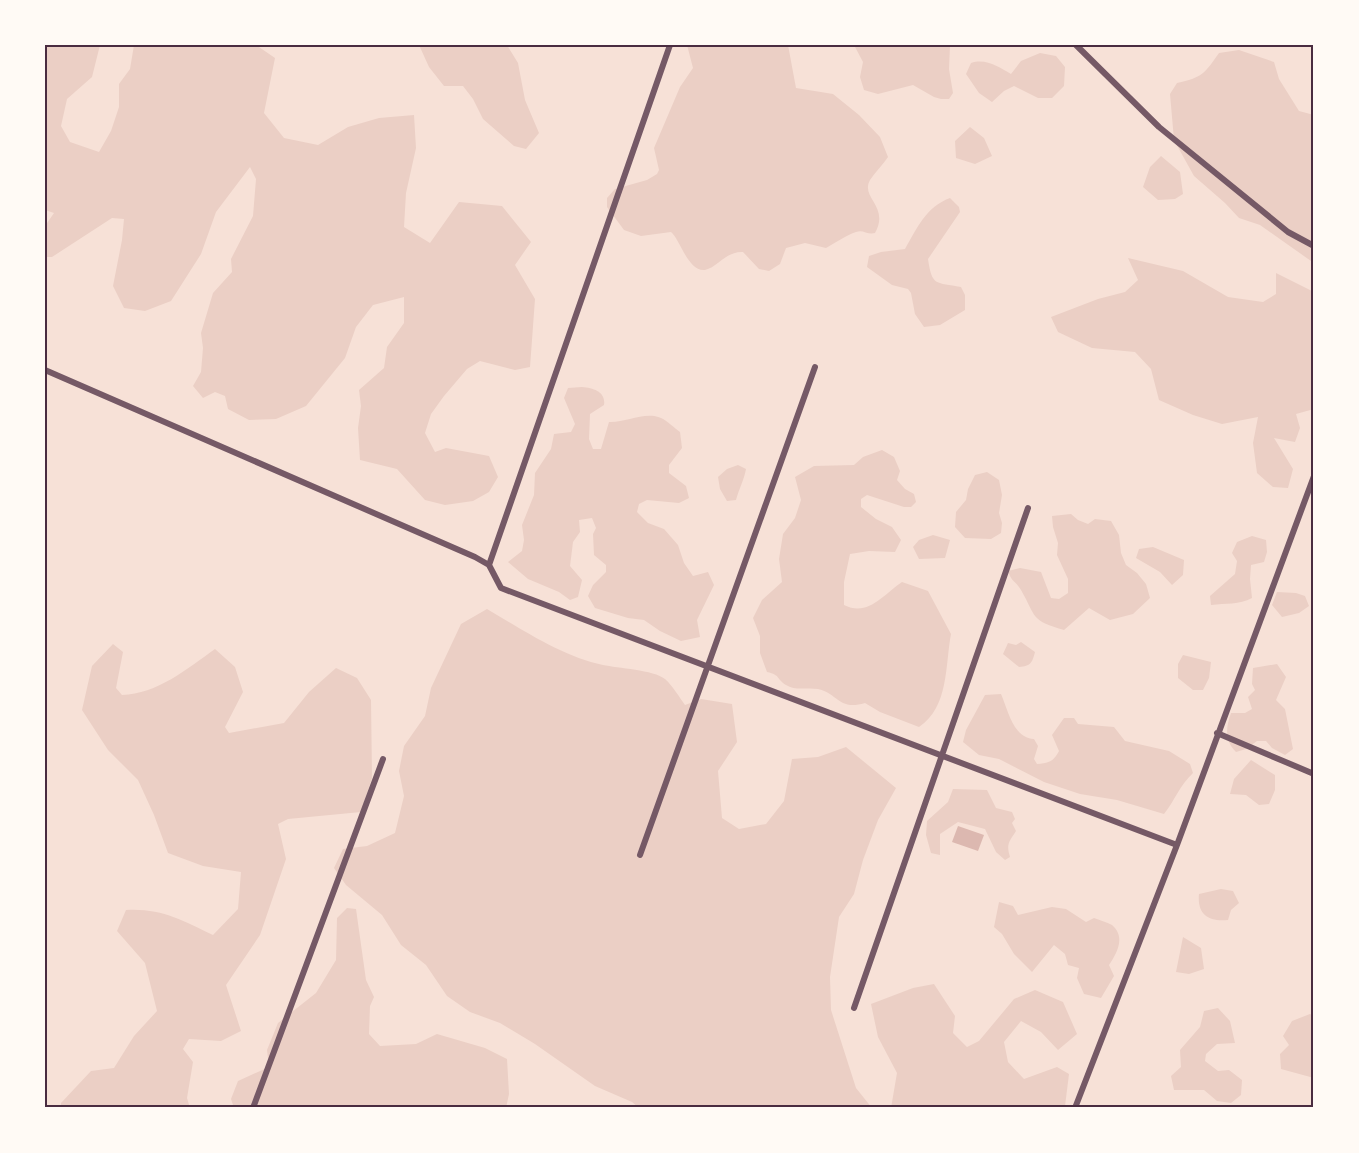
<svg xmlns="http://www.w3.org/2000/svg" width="1359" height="1153" viewBox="0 0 1359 1153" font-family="'Titillium Web',sans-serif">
<rect width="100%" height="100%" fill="#f7e1d7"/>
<path fill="#ebcfc5" d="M45,45H100L92,77L67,99L61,126L70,142L99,152L111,131L119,107V84L130,69L134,45H256L275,58L264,113L284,138L318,145L348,127L379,118L414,115L416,148L406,193L404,227L430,243L459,202L502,206L531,242L515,265L535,299L530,367L515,370L480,361L467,369L444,396L431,414L425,433L435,452L446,448L489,456L498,477L489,492L473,501L445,505L425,500L397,469L360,460L358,428L361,406L359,390L384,368L387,347L404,323V297L373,305L356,327L345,358L306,406L276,419L249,420L228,409L225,396L215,392L203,398L193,386L201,372L203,348L201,333L213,293L232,272L231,259L253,216L256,179L250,167L216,212L201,254L171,301L145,311L124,308L113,286L122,240L124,219L112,218L52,257H45V226L54,213L45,210Z
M419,45H457L459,47L470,45H507L518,63L525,100L539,133L526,149L514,146L483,119L473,99L463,86H444L429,67Z
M687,45H788L796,88L833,94L859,115L880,137L888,157C883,165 875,172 870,180C860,198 890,206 875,233C867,235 863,229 856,232C847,235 835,243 826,248L805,243L786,248L780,264L769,271L759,269L743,252C726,251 718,267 705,270C688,272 680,239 671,232L641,236L624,230L607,207V198L615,189L647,180L657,174L659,170L654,148L680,87L693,68Z
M854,45H953L950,46L949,69L953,93L949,99H941L934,97L913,85L878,94L864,90L860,77L863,62Z
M1239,50L1274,62L1279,79L1299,111L1314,115V267L1311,261L1260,225L1239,218L1225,203L1194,176L1174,140L1170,94L1177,83C1202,78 1205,73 1219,53Z
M1040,53L1056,56L1065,67L1064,86L1052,98H1038L1014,86L1004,91L992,102L979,93L966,74L971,63C986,58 999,67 1011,74L1021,61Z
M970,127L984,138L992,156L975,164L956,158L955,141Z
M1161,156L1180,172L1183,194L1175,199L1158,200L1143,187L1150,167Z
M950,198L959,207L960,212L928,259C932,287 936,282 961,287L965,295V310L940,325L924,327L915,314L911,293L908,289L892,285L867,267L869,256L881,252L905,249C917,228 926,207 950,198Z
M1128,258L1183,271L1228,297L1263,302L1276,294V273L1314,292V409L1296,414L1300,428L1295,442L1274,438L1293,469L1288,488L1273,487L1257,473L1253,443L1258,417L1222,424L1193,415L1159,400L1151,369L1135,352L1092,348L1058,332L1051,317L1098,299L1125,292L1138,280Z
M582,387C594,388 606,392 604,405L590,414L589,439L593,449H601L609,422C625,423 645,411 661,418C668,421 674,428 680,432L682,448L669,465V473L686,486L689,498L679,503L647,500L639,504L637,512L648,523L664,529L678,545L684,563L693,576L708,572L714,585L697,620L700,637L681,641L660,631L644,620L628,618L595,608L588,596L593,585L606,572V565L594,555L593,534L596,528L592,518L579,520L580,532L573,542L570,566L582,580L578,597L570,600L559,592L528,579L508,562L522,551L524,540L522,525L534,495L535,473L551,449L554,434L571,432L575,424L564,398L568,388Z
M882,450L894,457L900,471L897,480L905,489L914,494L916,502L911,507H904L867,495L861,499V507L876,519L892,527L901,540L895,552L869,551L850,554L844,582V605C868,617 883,595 902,582L928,591L951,634C945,666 949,707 919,727L880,712L865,703C838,711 838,693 818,689C808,687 795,691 786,685C776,679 781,675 767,672L760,653V636L753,618L762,600L782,582L779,559L783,534L795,518L801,500L795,477L814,466L854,465L863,457Z
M738,465L746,469C744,480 739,489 736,500L727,501L720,489L718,477L727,469Z
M987,472L999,480L1002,495L999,513L1002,523L1001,533L991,539L965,538L955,527L956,512L966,500L968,489L975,475Z
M1071,514L1078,520L1088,524L1095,519L1111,521L1119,535L1121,553L1126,565L1137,573L1146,584L1150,598L1133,614L1110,620L1089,608L1064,630C1030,620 1037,618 1021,590C1016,581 1012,583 1008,571L1020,568L1041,572L1051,598L1059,599L1068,593V579L1057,555L1058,543L1053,527L1052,516Z
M933,535L950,540L945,558L919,559L913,547L919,540Z
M1252,536L1266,540L1267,552L1264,562L1251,565L1250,579L1252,598C1239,605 1226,603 1211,605L1210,596L1235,574L1237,561L1232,553L1237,542Z
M1153,547L1184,560L1183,575L1172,585L1160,572L1136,558L1139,549Z
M1277,592L1296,593L1305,596L1309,606L1299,613L1282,617L1272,605Z
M487,609C521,629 563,657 603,665C617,668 654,670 665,679C673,686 679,697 685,705L701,699L732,704L737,742L718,771L722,818L739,829L766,824L784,801L792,759L818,757L846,747L896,788L878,820L863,860L854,894L839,917L830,977L831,1010L856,1088L872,1108H639L632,1102L595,1086L535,1044L500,1023L470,1012L447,996L426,965L401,945L382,915L346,885L334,868L343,849L367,846L395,833L404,796L399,771L404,746L425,716L431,688L461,624Z
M1021,642L1035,652C1032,663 1031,666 1019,667L1003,654L1008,643L1016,645Z
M113,644L123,652L116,688L122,695C157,694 187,669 215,649L235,667L243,692L225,727L229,733L284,723L309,692L336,668L357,678L371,700L372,778L361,812L288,819L278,824L286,859L260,935L226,985L241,1031L221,1041L189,1039L183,1049L193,1062L187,1098L190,1108H61V1103L91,1071L114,1068L134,1036L157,1011L145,963L117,931L126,910C161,908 182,920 213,935L238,909L241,872L203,866L168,853L154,815L138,780L108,750L82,710L92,666Z
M1183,655L1211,662L1209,678L1203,690H1193L1178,678V664Z
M1277,664L1286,677L1276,700L1285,709L1293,749L1285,755L1272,748L1266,741H1257L1246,749L1236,752C1224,740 1226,727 1231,713H1245L1252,709L1248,697L1255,690L1252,684L1253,668Z
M1001,694C1008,710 1013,738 1034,739L1038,746L1034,759L1037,764C1049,763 1053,762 1059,751L1052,735L1064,718H1074L1078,724L1114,727L1125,741L1169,751L1190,764L1193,773C1180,785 1175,800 1164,814L1117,800L1080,794L1044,782L999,759L979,755L963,742L966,730L985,695Z
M1251,760L1275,775V790L1269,804L1259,805L1246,795L1230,794L1234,779Z
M953,789L987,790L996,808L1012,812L1015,819L1012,823L1016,831C1009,842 1006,844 1010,857L1005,860L996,852L985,829L958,822L940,834V855L931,853L926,835L927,821L948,802Z
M1221,889L1233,891L1239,903L1231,910L1228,920C1208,922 1197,914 1199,894Z
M999,902L1013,906L1018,915L1052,907L1066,909L1086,922L1094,918C1099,920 1107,922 1112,925C1126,937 1117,953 1109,965L1114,976L1101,998L1084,994L1077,978L1079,968L1068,965L1065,954L1054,945L1032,972L1014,954L1002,934L994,927Z
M347,908L356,909L366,980L374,997L370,1006L369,1034L380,1046L416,1044L437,1034L485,1048L507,1059L509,1094L506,1108H234L231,1099L238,1081L269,1067L267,1050L278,1023L316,993L336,960L337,918Z
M1183,937L1201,948L1204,969L1189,974L1176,972Z
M934,984L955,1016L953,1033L967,1047L979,1041L1014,999L1035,990L1063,1002L1077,1034L1058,1050L1041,1032L1021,1021L1004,1042L1008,1062L1024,1079L1057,1067L1069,1074L1065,1106L1063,1108L960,1106L891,1108L897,1073L878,1037L871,1004L913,988Z
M1218,1008L1230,1021L1235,1043L1217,1044L1206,1054L1205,1061L1218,1071L1229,1070L1242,1080L1241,1095L1231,1103L1217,1101L1204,1090H1174L1171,1076L1181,1067L1180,1050L1200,1027L1204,1011Z
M1310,1014L1314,1016V1078L1281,1069L1280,1054L1289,1045L1283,1036L1292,1021Z"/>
<path fill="#dcb8b0" d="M958,826L984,835L978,851L952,842Z"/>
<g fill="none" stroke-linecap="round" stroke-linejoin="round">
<path stroke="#755966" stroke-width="6" d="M1076,45L1159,127L1288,232L1314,246
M45,370L475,557L489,565L501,588L1177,845
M489,565L670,45
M1217,733L1314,774
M640,855L815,367
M854,1008L1028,508
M253,1108L383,759
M1075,1108L1177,845L1314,476"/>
</g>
<rect width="1359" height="1153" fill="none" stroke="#fffaf5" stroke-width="93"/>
<rect x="46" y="46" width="1266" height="1060" fill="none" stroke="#4a2c40" stroke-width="2"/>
</svg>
